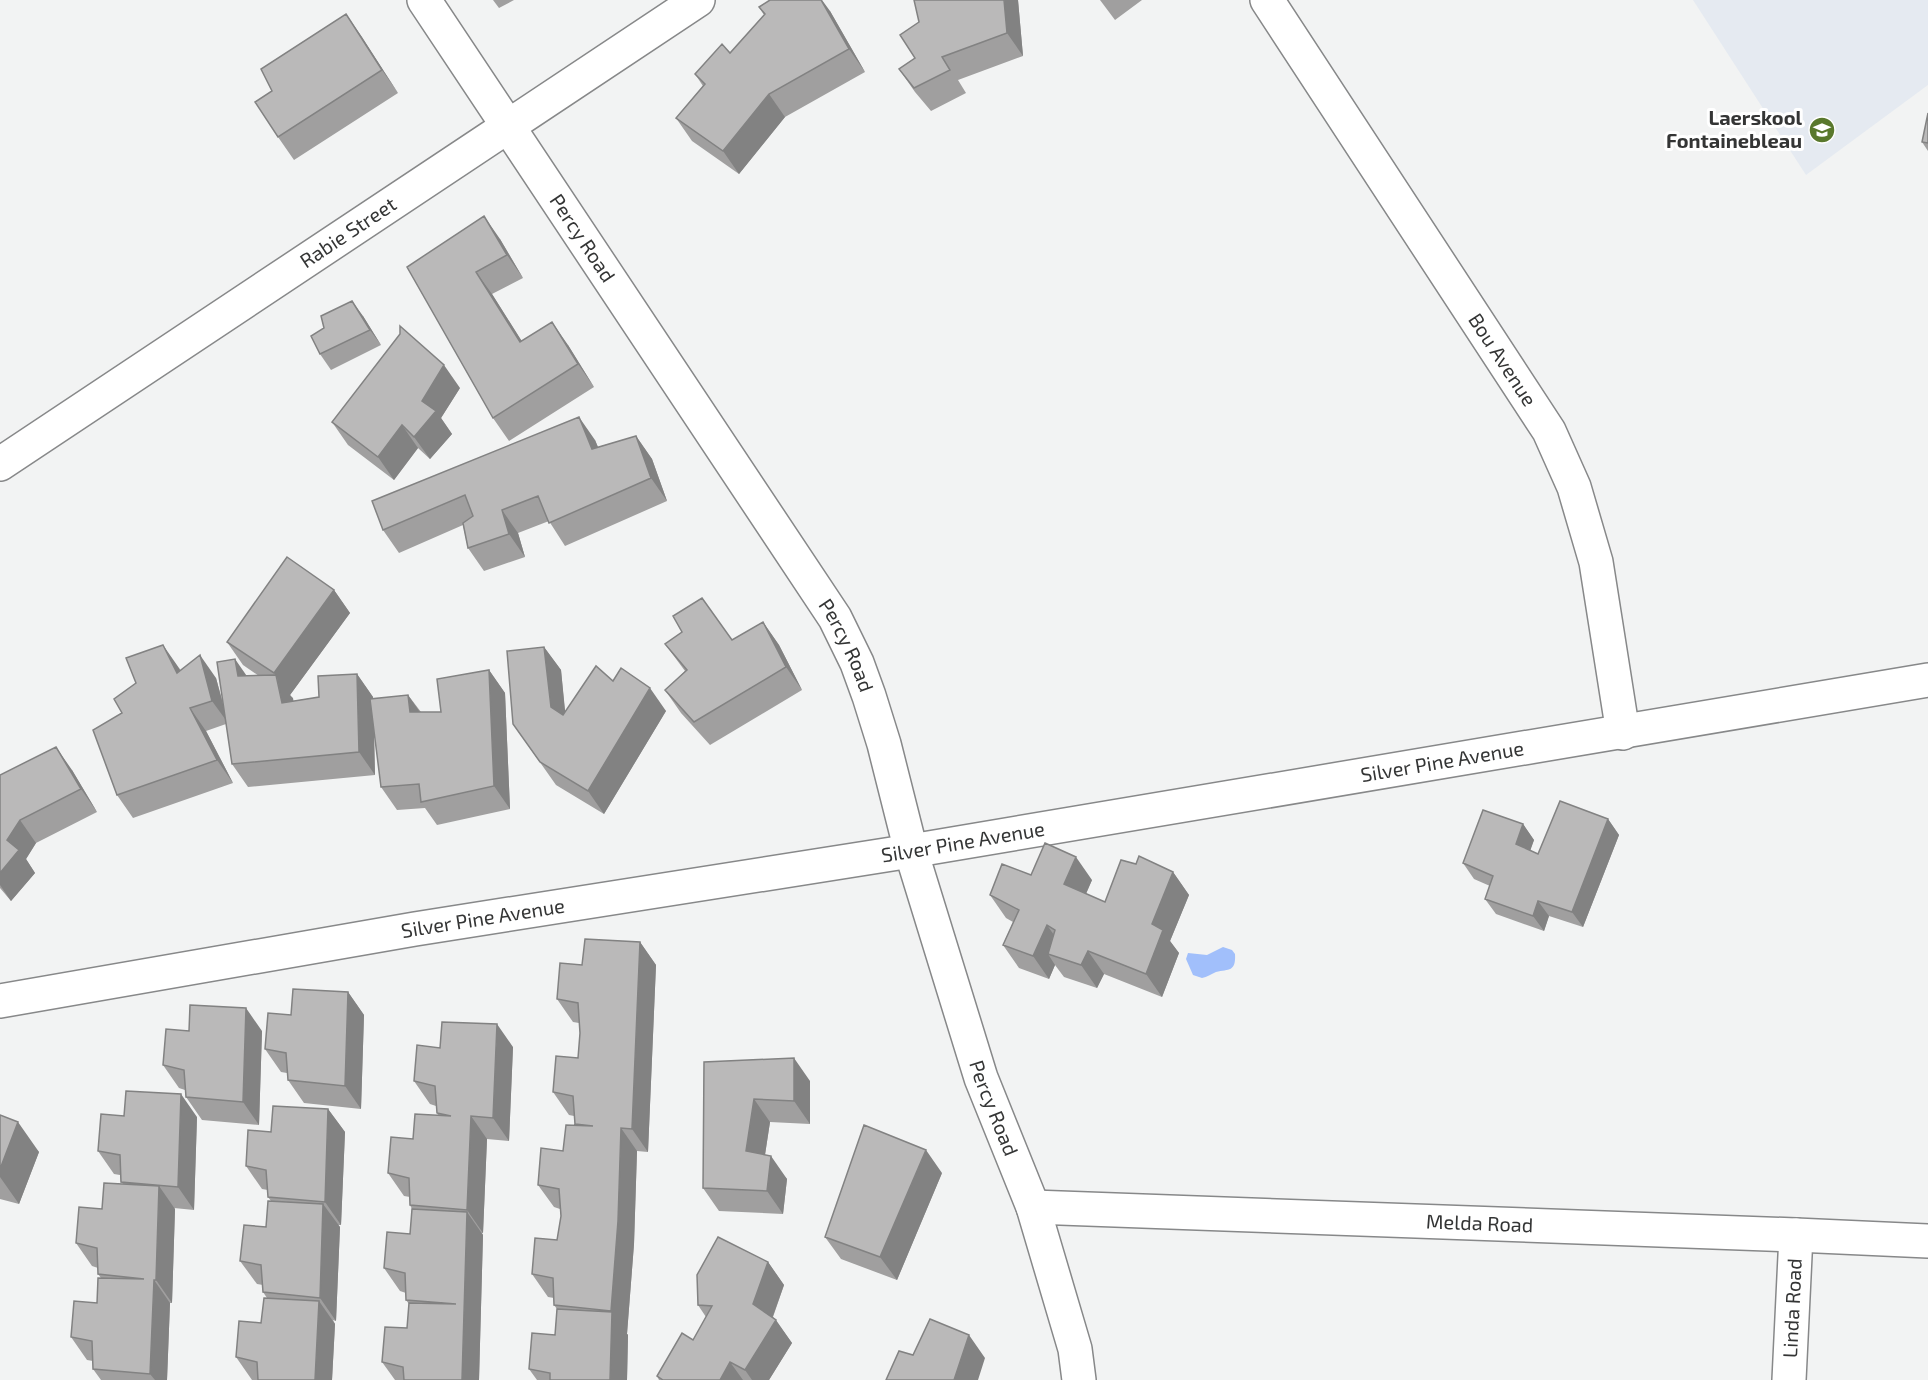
<svg xmlns="http://www.w3.org/2000/svg" width="1928" height="1380" viewBox="0 0 1928 1380" font-family="'Exo 2',sans-serif">
<rect width="100%" height="100%" fill="#f2f3f3"/>
<path fill="#e5eaf1" d="M1693,0H1928V85L1806,175Z"/>
<path fill="#a1bffb" d="M1223,947L1232,950L1235,954C1236,972 1229,969 1216,972C1211,974 1207,977 1202,978L1193,975L1186,959L1188,953L1207,955Z"/>
<g fill="none" stroke-linecap="round" stroke-linejoin="round">
<defs>
<g id="minor">
<path id="s1" d="M424,0L835,618L857,663L869,696L884,744L911,851L981,1078L1033,1207L1075,1349L1079,1380"/>
<path id="s2" d="M1267,0L1549,431L1574,487L1596,562L1623,733"/>
<path id="s3" d="M0,464L698,0"/>
<path id="s4" d="M0,1001L415,929L911,851L1928,680"/>
<path id="s5" d="M1033,1207L1796,1235L1928,1241"/>
<path id="s6" d="M1789,1380L1796,1235"/>
</g>
</defs>
<use href="#minor" stroke="#878889" stroke-width="36"/>
<use href="#minor" stroke="#fff" stroke-width="33"/>
</g>
<path fill="#a09f9f" d="M493,0H514L499,8Z
M1018,0L1023,56L958,80L966,93L931,111L915,92L899,69L915,58Z
M1100,0H1142L1115,20Z
M759,7L830,11L865,72L785,117L739,174L692,141L676,118L703,86L695,74L730,53L764,15Z
M346,14L398,93L294,160L278,137L272,91Z
M1928,113V151L1922,142Z
M500,239L523,278L492,294L522,342L568,345L594,387L509,441L493,418L407,267Z
M363,316L381,345L331,370L320,354L324,328Z
M460,388L441,418L452,434L430,459L418,448L394,480L348,445L332,422Z
M636,436L652,459L667,501L565,546L549,521L518,533L525,557L484,571L468,548L463,525L399,553L383,530L595,440L598,447Z
M334,590L350,613L290,695L293,701L319,697L357,674L373,697V699L408,695L421,712H441L489,670L505,693L510,809L437,825L425,808L397,810L381,787L374,727L375,775L248,787L232,764L226,724L206,731L233,783L133,818L117,795L122,713L179,668L180,670L216,678L223,703L247,676H259L243,665L227,642Z
M763,622L779,645L802,690L710,745L681,713L665,690L685,671L665,644L732,640Z
M544,647L561,670L565,713L613,681L666,711L604,814L556,785L513,724Z
M72,770L97,812L36,843L26,859L35,873L11,901L0,888V775Z
M1608,819L1619,835L1583,927L1549,916L1544,931L1496,914L1485,899L1490,886L1474,879L1463,863L1523,824L1534,840L1530,850L1538,854Z
M1136,864L1173,872L1189,895L1170,941L1179,953L1162,997L1104,974L1097,988L1064,977L1055,965L1049,979L1019,968L1003,945L1013,922L1006,918L990,895L1031,875L1092,880L1086,894L1105,902Z
M640,942L656,965L648,1152L637,1151L634,1244L627,1334L628,1335L627,1380H537L529,1369L555,1335L557,1309L554,1305V1298L548,1297L532,1274L557,1240L561,1216L560,1209L554,1207L538,1185L563,1151L576,1125L575,1124L574,1116L569,1115L553,1092L578,1058L580,1033L579,1023L573,1022L557,999L582,965Z
M348,992L364,1015L361,1109L304,1103L288,1080L287,1073L281,1072L265,1049L291,1015Z
M189,1031H262L259,1125L202,1120L186,1097L185,1090L179,1088L163,1065Z
M513,1047L509,1141L487,1139L483,1233H482L483,1235L479,1380H395L382,1362L407,1328L409,1304L406,1300V1293L400,1291L384,1268L410,1234L412,1209L410,1205V1197L404,1196L388,1173L413,1139L438,1115L437,1113L436,1106L430,1104L414,1081L440,1048Z
M704,1062L810,1081V1124L770,1122L765,1155L787,1179L783,1214L719,1211L703,1188Z
M328,1109L345,1132L341,1225H338L340,1227L336,1321L333,1320L335,1324L332,1380H252L236,1357L261,1323L267,1298L263,1292V1285L257,1284L240,1261L266,1227L271,1201L268,1197V1190L262,1189L246,1166L271,1132Z
M0,1115L39,1152L19,1204L0,1199Z
M124,1116L197,1117L194,1210L174,1208L175,1209L172,1303H170L167,1380H101L93,1369V1361L87,1360L71,1337L97,1303L101,1278L98,1274V1268L92,1266L76,1243L102,1209L123,1184L121,1182L120,1175L114,1174L98,1151Z
M942,1173L897,1280L841,1259L825,1237Z
M768,1262L784,1285L773,1317L792,1343L769,1380H659L657,1376L693,1340L706,1317L698,1305Z"/>
<path fill="#828282" d="M821,0H822L830,11L865,72L849,49Z
M1004,0H1018L1023,56L1007,33Z
M346,14L362,37L398,93L382,70Z
M769,94L785,117L739,174L723,151Z
M484,216L500,239L523,278L507,255Z
M476,272L492,294L537,365L520,342Z
M352,301L363,316L381,345L370,330Z
M552,322L568,345L594,387L578,364Z
M444,365L460,388L441,418L452,434L430,459L414,437L422,401Z
M579,417L595,440L608,472L592,449Z
M402,425L418,448L394,480L378,457Z
M636,436L652,459L667,501L651,478Z
M502,510L518,533L525,557L509,534Z
M334,590L350,613L290,695L293,698L298,726L282,703L277,677L274,673Z
M763,622L779,645L802,690L786,667Z
M163,645L179,668L193,696L177,673Z
M544,647L561,670L567,730L551,707Z
M200,655L216,678L228,723L212,701Z
M235,659L251,682L238,676Z
M489,670L505,693L510,809L494,786Z
M357,674L373,697L375,775L359,752Z
M650,688L666,711L604,814L588,791Z
M408,695L424,718L410,712Z
M190,708L206,731L233,783L217,760Z
M56,747L72,770L97,812L81,789Z
M1608,819L1619,835L1583,927L1572,912Z
M20,820L36,843L26,859L35,873L11,901L0,885V873L7,840Z
M1523,824L1534,840L1527,860L1516,844Z
M1076,857L1092,880L1080,907L1064,884Z
M1173,872L1189,895L1170,941L1179,953L1162,997L1146,974L1152,924Z
M1538,901L1549,916L1544,931L1533,916Z
M1047,925L1063,948L1048,954L1055,965L1049,979L1033,956Z
M640,942L656,965L648,1152L632,1129Z
M1088,951L1104,974L1097,988L1081,965Z
M348,992L364,1015L361,1109L345,1086Z
M246,1008L262,1031L259,1125L243,1102Z
M497,1024L513,1047L509,1141L493,1118Z
M794,1058L810,1081V1124L794,1101Z
M181,1094L197,1117L194,1210L178,1187Z
M754,1099L770,1122L762,1174L746,1151Z
M328,1109L345,1132L341,1225L325,1202Z
M471,1116L487,1139L483,1233L467,1210Z
M18,1122L39,1152L19,1204L0,1177V1169Z
M621,1128L637,1151L634,1244L627,1334L611,1311Z
M926,1150L942,1173L897,1280L880,1257Z
M771,1156L787,1179L783,1214L767,1191Z
M159,1186L175,1209L172,1303L156,1280Z
M323,1204L340,1227L336,1321L320,1298Z
M467,1212L483,1235L479,1380H462Z
M768,1262L784,1285L769,1327L753,1304Z
M154,1280L170,1303L167,1380H155L150,1374Z
M319,1301L335,1324L332,1380H315Z
M612,1312L628,1335L627,1380H610Z
M776,1320L792,1343L769,1380H752L745,1370Z
M969,1335L985,1358L978,1380H954Z
M730,1362L743,1380H720Z"/>
<path fill="#bab9b9" stroke="#828282" stroke-width="1.5" d="M770,0H821L849,49L769,94L723,151L676,118L705,84L695,74L722,44L730,53L765,14L759,7Z
M914,0H1004L1007,33L942,57L950,70L914,88L899,69L915,58L900,35L919,22Z
M346,14L382,70L278,137L255,102L272,91L261,69Z
M1928,113V143L1922,142Z
M484,216L507,255L476,272L520,342L552,322L578,364L493,418L407,267Z
M352,301L370,330L320,354L311,336L324,328L321,316Z
M400,326L444,365L422,401L436,411L414,437L402,425L378,457L332,422L400,334Z
M579,417L592,449L636,436L651,478L549,523L538,496L502,510L509,534L468,548L463,523L473,516L465,495L383,530L372,501Z
M287,557L334,590L274,673L227,642Z
M702,598L732,640L763,622L786,667L694,722L665,690L687,670L665,644L682,632L673,616Z
M163,645L177,673L200,655L212,701L190,708L217,760L117,795L93,730L122,713L114,699L136,683L126,658Z
M544,647L551,707L563,715L596,666L613,681L621,668L650,688L588,791L540,762L513,724L507,651Z
M235,659L238,676L276,675L282,703L319,697L318,676L357,674L359,752L232,764L217,662Z
M489,670L494,786L421,802L419,784L381,787L370,699L408,695L410,712H441L437,679Z
M56,747L81,789L20,820L7,840L19,850L0,873V775Z
M1560,801L1608,819L1572,912L1538,901L1533,916L1485,899L1493,876L1463,863L1483,810L1523,824L1516,844L1538,854Z
M1045,843L1076,857L1064,884L1105,902L1121,860L1136,864L1139,856L1173,872L1152,924L1163,930L1146,974L1088,951L1081,965L1048,954L1055,930L1047,925L1033,956L1003,945L1019,910L990,895L1002,864L1031,875Z
M585,939L640,942L632,1129L621,1128L618,1221L611,1311L554,1305L553,1278L532,1274L535,1238L557,1240L561,1216L559,1189L538,1185L541,1148L563,1151L566,1125L593,1126L575,1124L573,1096L553,1092L556,1056L578,1058L580,1033L578,1003L557,999L560,963L582,965Z
M293,989L348,992L345,1086L288,1080L286,1053L265,1049L268,1013L291,1015Z
M190,1005L246,1008L243,1102L186,1097L184,1070L163,1065L166,1029L189,1031Z
M442,1022L497,1024L493,1118L471,1116L467,1210L410,1205L409,1178L388,1173L391,1137L413,1139L415,1114L451,1116L437,1113L435,1086L414,1081L417,1045L440,1048Z
M794,1058V1101L754,1099L746,1151L771,1156L767,1191L703,1188L704,1062Z
M126,1091L181,1094L178,1187L121,1182L120,1155L98,1151L101,1114L124,1116Z
M273,1106L328,1109L325,1202L268,1197L266,1170L246,1166L248,1130L271,1132Z
M0,1115L18,1122L0,1169Z
M864,1125L926,1150L880,1257L825,1237Z
M104,1183L159,1186L156,1280H154L150,1374L93,1369L92,1341L71,1337L74,1301L97,1303L98,1278L144,1279L98,1274L97,1248L76,1243L79,1207L102,1209Z
M268,1201L323,1204L320,1298L263,1292L261,1265L240,1261L244,1225L266,1227Z
M412,1209L467,1212L462,1380H404L403,1367L382,1362L385,1327L407,1328L409,1303L456,1304L406,1300L405,1273L384,1268L387,1232L410,1234Z
M718,1237L768,1262L753,1304L776,1320L745,1370L730,1362L720,1380H663L657,1376L682,1333L693,1340L712,1306L698,1305L697,1275Z
M264,1298L319,1301L315,1380H258L257,1362L236,1357L239,1321L261,1323Z
M557,1309L612,1312L610,1380H550V1373L529,1369L532,1333L555,1335Z
M930,1319L969,1335L954,1380H886L899,1351L913,1355Z"/>
<defs>
<symbol id="school-disc" viewBox="-11 -11 22 22"><circle r="9.5" fill="#59782d" stroke="#fff"/><path d="M0-5L7-2L0 1L-7-2ZM-4 1L0 2.5L4 1V4Q0 6-4 4Z" fill="#fff"/></symbol>
</defs>
<g fill-rule="evenodd">
<use href="#school-disc" x="1807" y="115" width="30" height="30"/>
</g>
<g text-anchor="middle" stroke-width="6" stroke-linejoin="round" paint-order="stroke">
<g font-size="20" font-weight="bold" fill="#343535" stroke="#fff" text-anchor="end">
<text x="1802" y="125">Laerskool<tspan x="1802" dy="23">Fontainebleau</tspan></text>
</g>
<g font-size="20" fill="#343535" stroke="#fff">
<text dy="7" stroke="none"><textPath href="#s3" startOffset="418">Rabie Street</textPath></text>
<text dy="7" stroke="none"><textPath href="#s1" startOffset="286">Percy Road</textPath></text>
<text dy="7" stroke="none"><textPath href="#s2" startOffset="430">Bou Avenue</textPath></text>
<text dy="7" stroke="none"><textPath href="#s1" startOffset="772">Percy Road</textPath></text>
<text dy="7" stroke="none"><textPath href="#s4" startOffset="1462">Silver Pine Avenue</textPath></text>
<text dy="7" stroke="none"><textPath href="#s4" startOffset="976">Silver Pine Avenue</textPath></text>
<text dy="7" stroke="none"><textPath href="#s4" startOffset="490">Silver Pine Avenue</textPath></text>
<text dy="7" stroke="none"><textPath href="#s1" startOffset="1258">Percy Road</textPath></text>
<text dy="7" stroke="none"><textPath href="#s5" startOffset="447">Melda Road</textPath></text>
<text dy="7" stroke="none"><textPath href="#s6" startOffset="72">Linda Road</textPath></text>
</g>
</g>
</svg>
